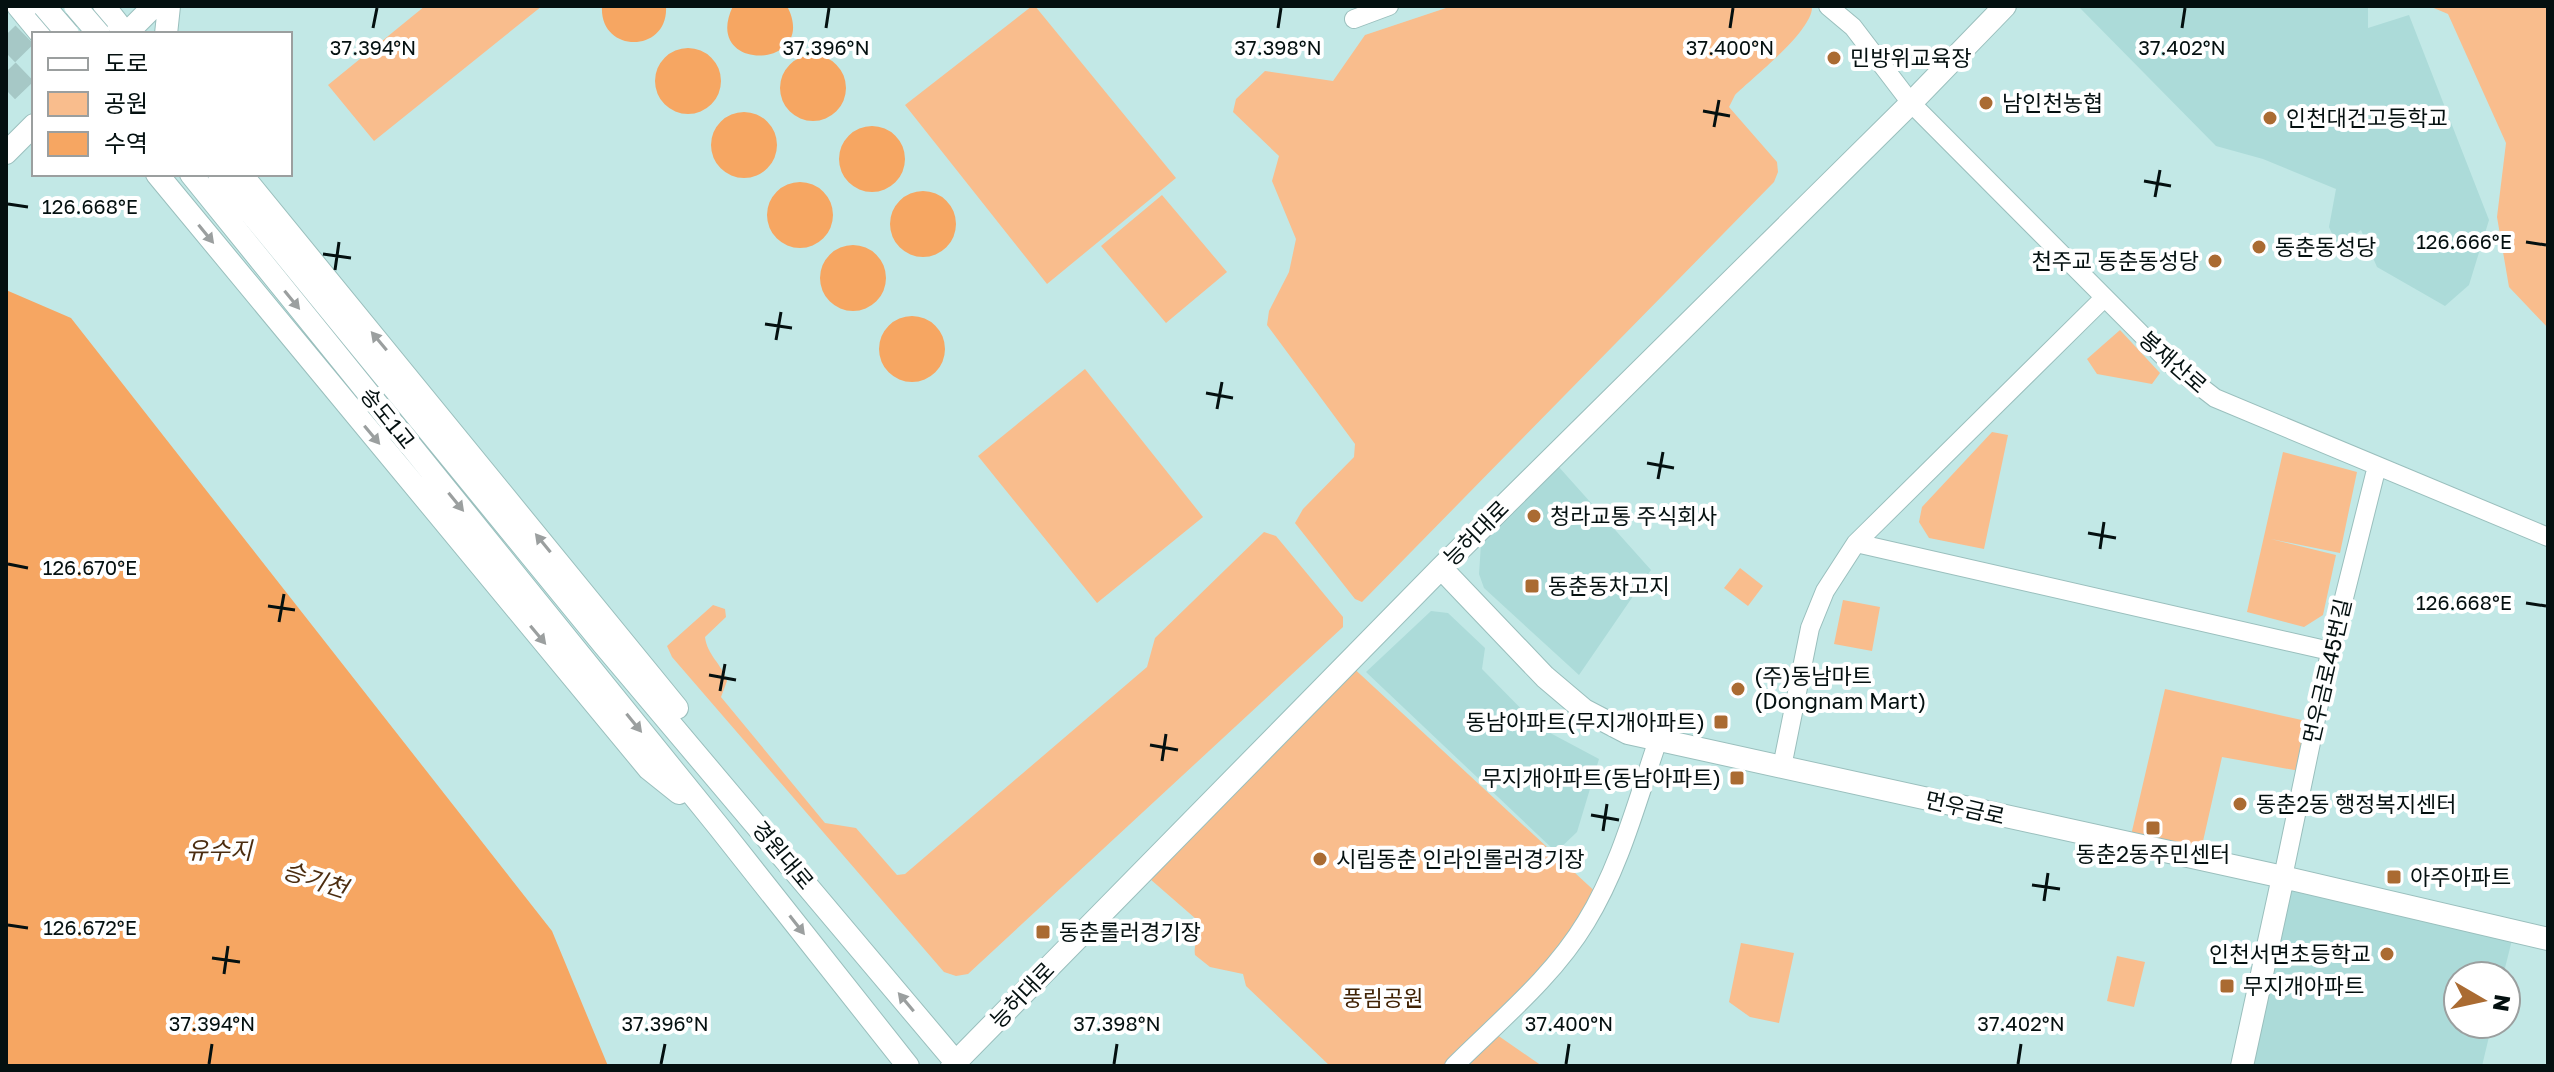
<svg xmlns="http://www.w3.org/2000/svg" width="2554" height="1072" viewBox="0 0 2554 1072" font-family="'Golos Text','Noto Sans KR',sans-serif">
<rect width="100%" height="100%" fill="#c2e8e6"/>
<path fill="#acdbd9" d="M2078,6H2368V28L2409,15L2489,220L2469,285L2445,306L2377,267L2361,230L2338,247L2329,227L2336,189L2263,159L2216,146Z
M1558,466L1651,570L1579,675L1484,588L1479,574L1481,544Z
M1431,611L1448,613L1485,648L1482,669L1539,727L1599,759L1577,832L1556,852L1366,672Z
M2283,877L2514,932L2503,976H2458V1024H2492L2482,1066H2242Z"/>
<path fill="#f9bd8d" d="M425,6H542L374,141L328,85Z
M1032,6H1035L1176,178L1047,284L905,105Z
M1452,6H1812C1814,30 1752,78 1735,95L1729,107L1777,162L1778,172L1774,182L1362,602L1355,599L1295,523L1303,509L1354,457L1355,444L1267,325L1269,311L1289,272L1296,239L1272,181L1279,156L1233,112L1236,99L1265,71L1333,81L1365,35Z
M2429,6H2548V328L2509,287L2497,217L2506,143L2448,14Z
M1162,195L1227,272L1166,323L1101,246Z
M2120,330L2160,373L2152,384L2097,374L2087,359Z
M1085,369L1203,517L1097,603L978,456Z
M1992,432L2008,435L1984,549L1929,538L1919,522L1922,507Z
M2283,452L2357,472L2340,553L2271,539L2336,555L2323,615L2304,627L2247,612Z
M1264,532L1276,536L1343,617V627L968,974L956,976L944,972L672,657L667,646L713,605L725,609L726,617L705,637C707,655 722,664 727,681L721,697L825,823L856,828L897,875L905,874L1147,667L1155,638Z
M1740,568L1763,586L1748,606L1724,588Z
M1843,600L1880,607L1872,651L1834,644Z
M1348,663L1601,897L1490,1030L1542,1066H1330L1246,986L1243,974L1210,967L1195,955C1193,942 1201,931 1196,919L1142,872Z
M2165,689L2315,723L2305,772L2222,757L2199,859L2129,844Z
M1741,943L1794,953L1779,1023L1750,1017L1729,1002Z
M2117,956L2145,962L2134,1007L2107,1001Z"/>
<path fill="#f6a662" d="M602,6H666C669,54 599,54 602,6Z
M733,6H787C821,70 700,74 733,6Z
M655 81a33 33 0 1 1 66 0a33 33 0 1 1-66 0Z
M780 88a33 33 0 1 1 66 0a33 33 0 1 1-66 0Z
M711 145a33 33 0 1 1 66 0a33 33 0 1 1-66 0Z
M839 159a33 33 0 1 1 66 0a33 33 0 1 1-66 0Z
M767 215a33 33 0 1 1 66 0a33 33 0 1 1-66 0Z
M890 224a33 33 0 1 1 66 0a33 33 0 1 1-66 0Z
M820 278a33 33 0 1 1 66 0a33 33 0 1 1-66 0Z
M6,290L71,318L552,931L608,1066H6Z
M879 349a33 33 0 1 1 66 0a33 33 0 1 1-66 0Z"/>
<g fill="none" stroke-linecap="round" stroke-linejoin="round">
<path stroke="#a6c8c6" stroke-width="26" stroke-dasharray="26 13" stroke-linecap="butt" d="M6,53L51,9
M6,90L34,63"/>
<defs>
<path id="minor" d="M1828,6L1853,27L1911,103L2171,364L2215,398L2548,537
M1354,19L1389,6
M1856,543L2330,651
M1782,767L1810,628L1825,591L1856,543L2104,298
M2283,877L2327,666L2377,466
M1454,1066C1499,1021 1553,977 1586,922C1620,867 1637,801 1658,740"/>
<path id="major" d="M18,6L41,34
M104,6L126,34
M126,34L154,6
M166,34L169,6
M6,153L34,125
M157,174L649,769L679,793
M191,174L719,827L908,1066
M219,174L604,645L959,1066
M241,174L677,708
M1441,568L1545,677L1584,710L1628,733L2283,877L2548,939
M952,1066L1441,568L1911,103L2005,6
M2242,1066L2283,877"/>
</defs>
<use href="#minor" stroke="#9abfbd" stroke-width="20"/>
<use href="#major" stroke="#9abfbd" stroke-width="24"/>
<use href="#minor" stroke="#fff" stroke-width="18"/>
<use href="#major" stroke="#fff" stroke-width="22"/>
<defs>
<path id="major-bridge" d="M44,6L68,34
M75,6L99,34"/>
</defs>
<use href="#major-bridge" stroke="#9abfbd" stroke-width="24" stroke-linecap="butt"/>
<use href="#major-bridge" stroke="#fff" stroke-width="22"/>
</g>
<defs><path id="oneway-solid" d="M-6-.8H1V-3.2L6.5 0L1 3.2V.8H-6Z" transform="scale(2)"/></defs>
<g fill="#9b9f9f">
<use href="#oneway-solid" transform="translate(206 234) rotate(51)"/>
<use href="#oneway-solid" transform="translate(292 300) rotate(51)"/>
<use href="#oneway-solid" transform="translate(379 341) rotate(-130)"/>
<use href="#oneway-solid" transform="translate(372 435) rotate(50)"/>
<use href="#oneway-solid" transform="translate(456 502) rotate(51)"/>
<use href="#oneway-solid" transform="translate(543 543) rotate(-129)"/>
<use href="#oneway-solid" transform="translate(538 635) rotate(50)"/>
<use href="#oneway-solid" transform="translate(634 723) rotate(51)"/>
<use href="#oneway-solid" transform="translate(797 925) rotate(52)"/>
<use href="#oneway-solid" transform="translate(906 1002) rotate(-130)"/>
</g>
<path fill="none" stroke="#041010" stroke-width="3" d="M373,28L377,8M826,28L829,8M1278,28L1281,8M1730,28L1733,8M2182,28L2185,8M1703,111L1730,116M1714,127L1719,100M2144,181L2171,186M2155,197L2160,170M8,204L28,207M2526,242L2546,245M323,254L351,258M335,270L339,242M765,324L792,328M776,340L781,312M1206,393L1233,398M1217,409L1222,382M1647,463L1674,468M1658,479L1663,452M2088,533L2116,538M2100,549L2104,522M8,564L28,568M2526,603L2546,606M268,606L295,610M279,622L284,594M709,675L736,680M720,691L725,664M1150,745L1178,750M1162,761L1166,734M1591,815L1619,820M1603,831L1607,804M2032,885L2060,889M2044,901L2048,873M8,925L28,928M212,958L240,962M224,974L228,946M209,1064L212,1044M661,1064L665,1044M1114,1064L1117,1044M1566,1064L1569,1044M2018,1064L2021,1044"/>
<g fill="#aa6b32" stroke="#fff" stroke-width="3">
<circle cx="1834" cy="58" r="8"/>
<circle cx="1986" cy="103" r="8"/>
<circle cx="2270" cy="118" r="8"/>
<circle cx="2259" cy="247" r="8"/>
<circle cx="2215" cy="261" r="8"/>
<circle cx="1534" cy="516" r="8"/>
<rect x="1524" y="578" width="16" height="16" rx="4"/>
<circle cx="1738" cy="689" r="8"/>
<rect x="1713" y="714" width="16" height="16" rx="4"/>
<rect x="1729" y="770" width="16" height="16" rx="4"/>
<circle cx="2240" cy="804" r="8"/>
<rect x="2145" y="820" width="16" height="16" rx="4"/>
<circle cx="1320" cy="859" r="8"/>
<rect x="2386" y="869" width="16" height="16" rx="4"/>
<rect x="1035" y="924" width="16" height="16" rx="4"/>
<circle cx="2387" cy="954" r="8"/>
<rect x="2219" y="978" width="16" height="16" rx="4"/>
</g>
<g text-anchor="middle" stroke-width="8" stroke-linejoin="round" paint-order="stroke">
<g font-size="22" fill="#041010" stroke="#fff" text-anchor="start">
<text x="1850" y="66">민방위교육장</text>
<text x="2002" y="111">남인천농협</text>
<text x="2286" y="126">인천대건고등학교</text>
<text x="2275" y="255">동춘동성당</text>
<text x="2199" y="269" text-anchor="end">천주교 동춘동성당</text>
<text x="1550" y="524">청라교통 주식회사</text>
<text x="1548" y="594">동춘동차고지</text>
<text x="1754" y="684">(주)동남마트<tspan x="1754" dy="25">(Dongnam Mart)</tspan></text>
<text x="1705" y="730" text-anchor="end">동남아파트(무지개아파트)</text>
<text x="1721" y="786" text-anchor="end">무지개아파트(동남아파트)</text>
<text x="2256" y="812">동춘2동 행정복지센터</text>
<text x="2153" y="862" text-anchor="middle">동춘2동주민센터</text>
<text x="1336" y="867">시립동춘 인라인롤러경기장</text>
<text x="2410" y="885">아주아파트</text>
<text x="1059" y="940">동춘롤러경기장</text>
<text x="2371" y="962" text-anchor="end">인천서면초등학교</text>
<text x="2243" y="994">무지개아파트</text>
</g>
<g font-size="22" fill="#041010" stroke="#fff">
<text transform="translate(2173 362) rotate(41)" y="8">봉재산로</text>
<text transform="translate(388 418) rotate(51)" y="8">송도1교</text>
<text transform="translate(1476 533) rotate(-45)" y="8">능허대로</text>
<text transform="translate(2327 671) rotate(-77)" y="8">먼우금로45번길</text>
<text transform="translate(1965 808) rotate(13)" y="8">먼우금로</text>
<text transform="translate(783 855) rotate(50)" y="8">경원대로</text>
<text transform="translate(1022 995) rotate(-46)" y="8">능허대로</text>
</g>
<g font-size="22" fill="#402204" stroke="#fff">
<text x="1383" y="1006">풍림공원</text>
</g>
<g font-size="24" font-style="italic" fill="#4c2d10" stroke="#fff">
<text x="219" y="859">유수지</text>
<text transform="translate(315 880) rotate(18)" y="8">승기천</text>
</g>
</g>
<g font-size="20" text-anchor="middle" fill="#041010" stroke="#fff" stroke-width="8" stroke-linejoin="round" paint-order="stroke">
<text x="373" y="55">37.394°N</text>
<text x="826" y="55">37.396°N</text>
<text x="1278" y="55">37.398°N</text>
<text x="1730" y="55">37.400°N</text>
<text x="2182" y="55">37.402°N</text>
<text x="90" y="214">126.668°E</text>
<text x="2464" y="249">126.666°E</text>
<text x="90" y="575">126.670°E</text>
<text x="2464" y="610">126.668°E</text>
<text x="90" y="935">126.672°E</text>
<text x="212" y="1031">37.394°N</text>
<text x="665" y="1031">37.396°N</text>
<text x="1117" y="1031">37.398°N</text>
<text x="1569" y="1031">37.400°N</text>
<text x="2021" y="1031">37.402°N</text>
</g>
<rect width="2554" height="1072" fill="none" stroke="#041010" stroke-width="16"/>
<rect x="32" y="32" width="260" height="144" fill="#ffffff" stroke="#9b9f9f" stroke-width="2"/>
<rect x="48" y="58" width="40" height="12" fill="#ffffff" stroke="#9b9f9f" stroke-width="2"/>
<text x="104" y="72" font-size="24" fill="#041010">도로</text>
<rect x="48" y="92" width="40" height="24" fill="#f9bd8d" stroke="#9b9f9f" stroke-width="2"/>
<text x="104" y="112" font-size="24" fill="#041010">공원</text>
<rect x="48" y="132" width="40" height="24" fill="#f6a662" stroke="#9b9f9f" stroke-width="2"/>
<text x="104" y="152" font-size="24" fill="#041010">수역</text>
<g transform="translate(2482 1000) rotate(99)"><circle r="38" fill="#ffffff" stroke="#9b9f9f" stroke-width="2"/>
<path d="M0-6L14 30L0 20L-14 30Z" fill="#aa6b32"/>
<text y="-12" font-size="22" font-weight="bold" text-anchor="middle" fill="#041010">N</text>
</g>
</svg>
